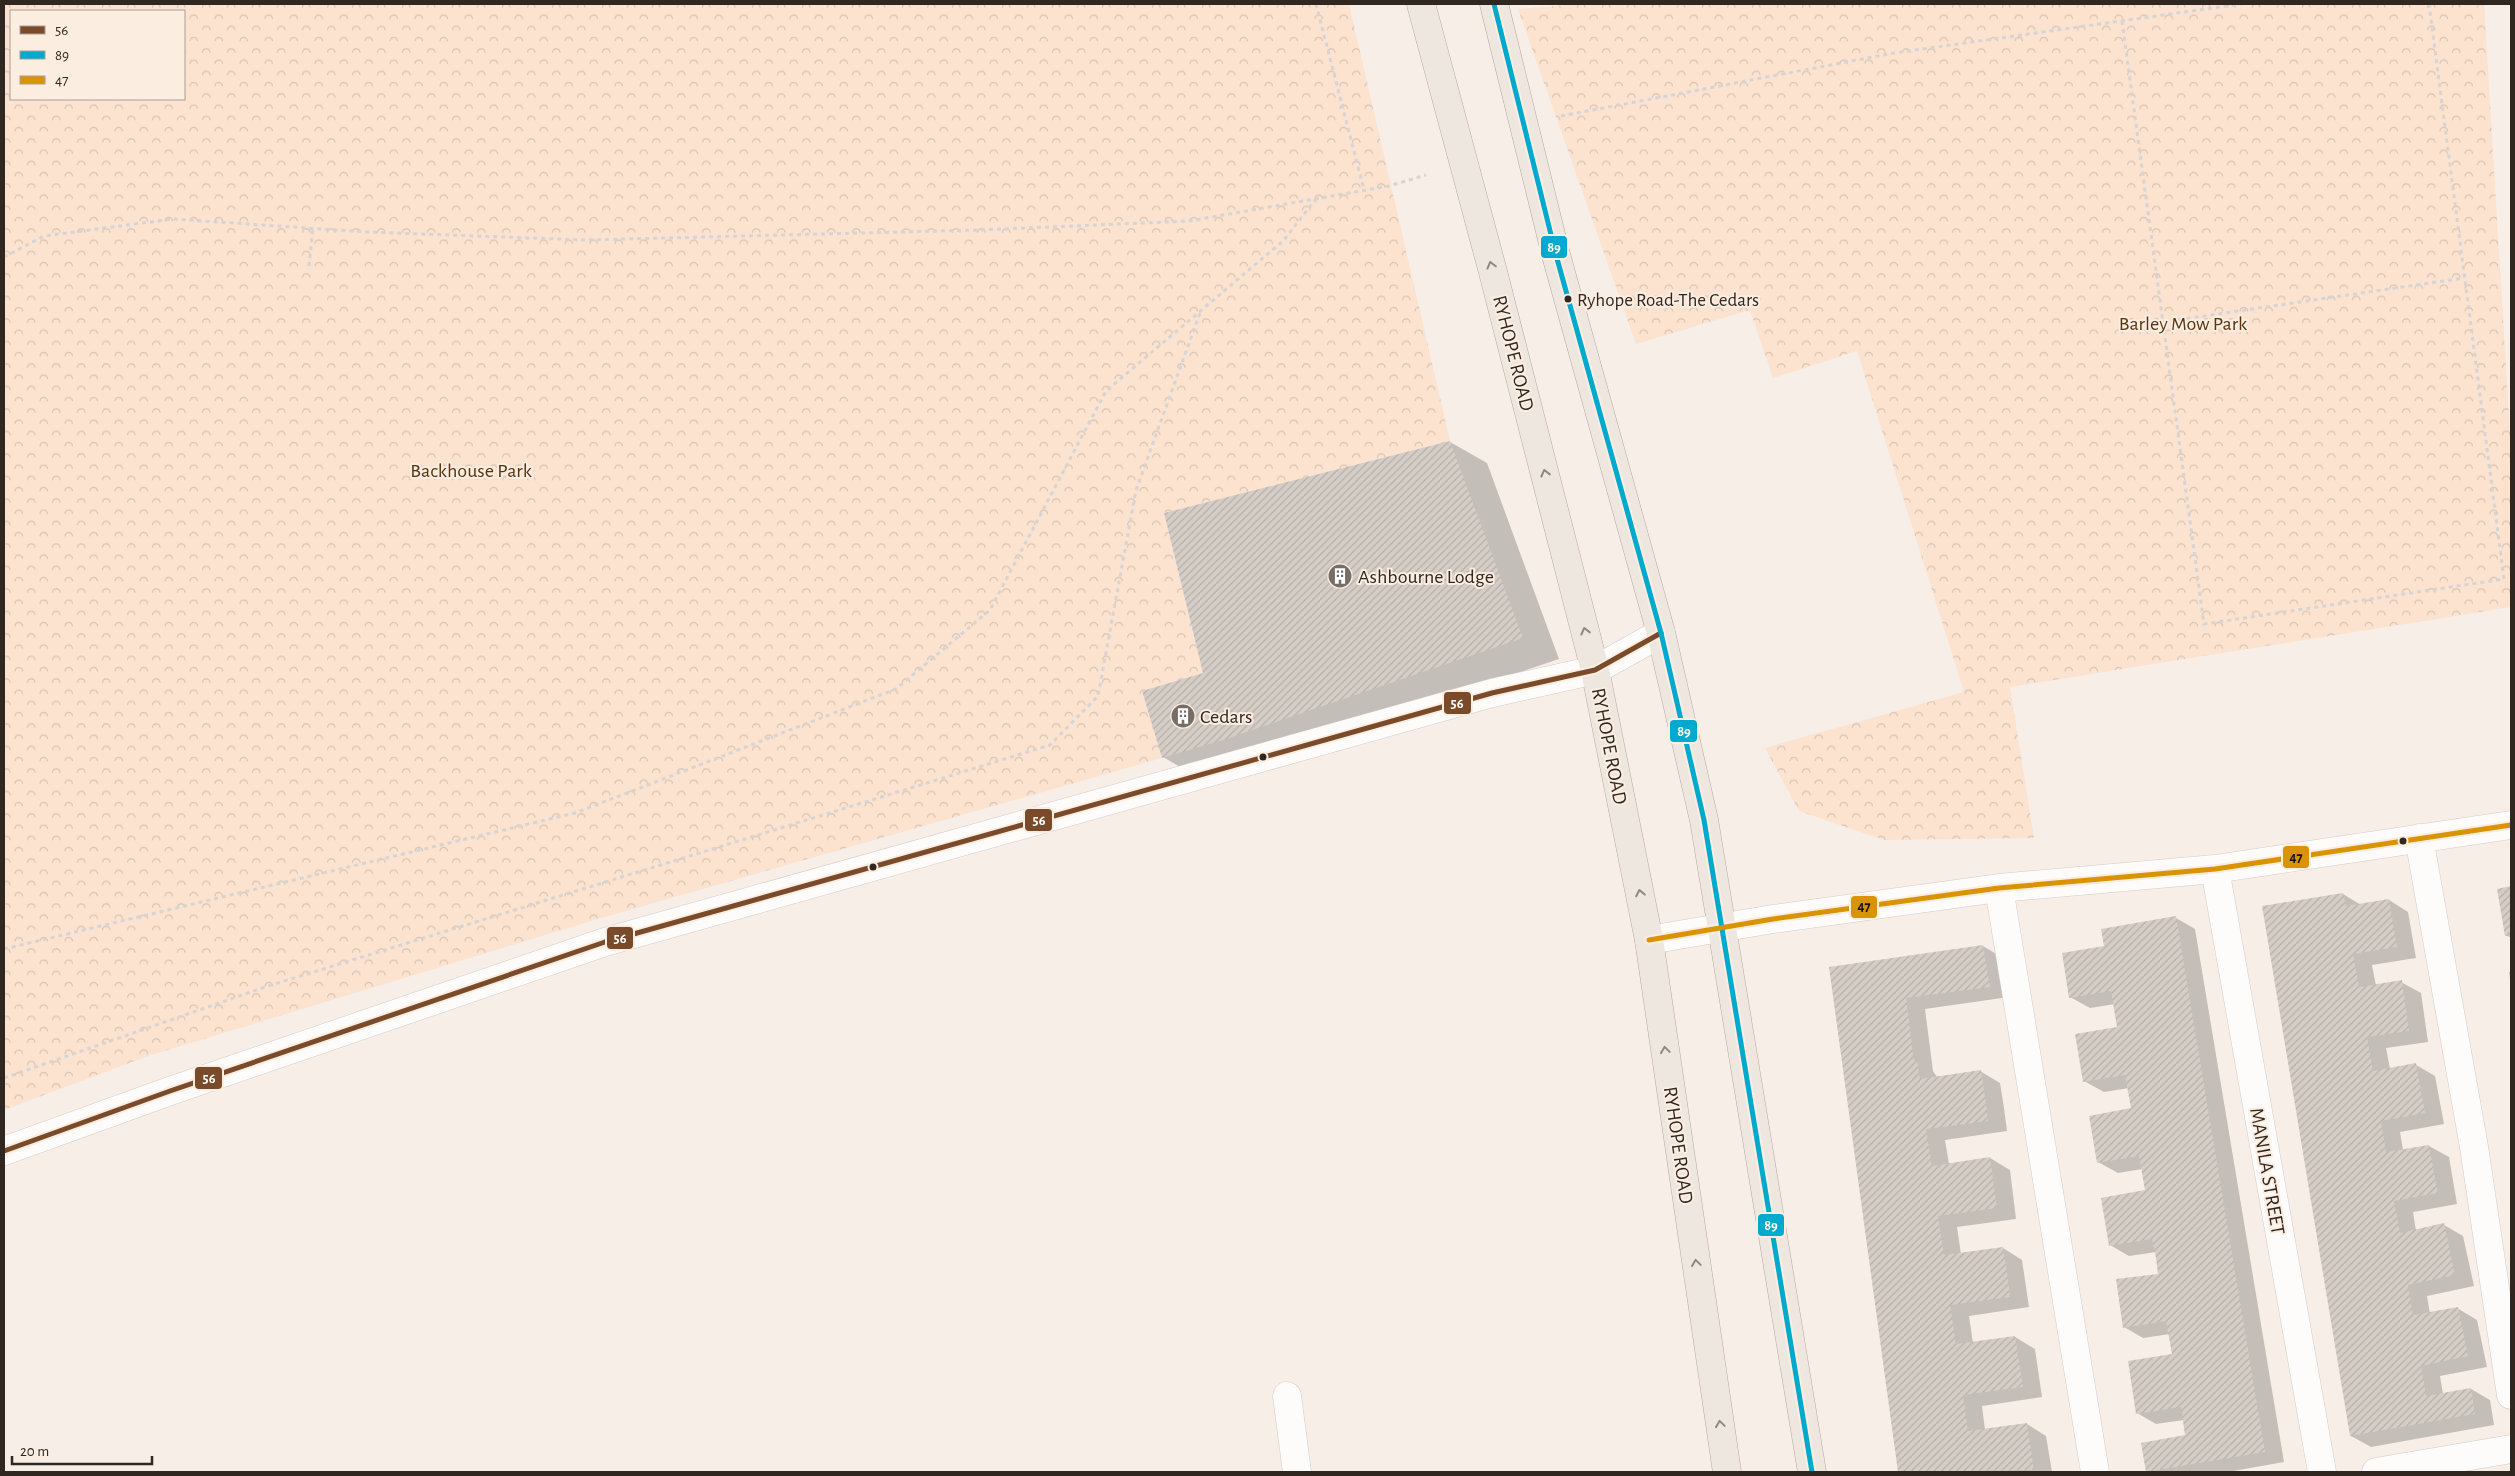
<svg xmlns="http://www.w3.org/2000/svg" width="2515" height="1476" viewBox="0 0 2515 1476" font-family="'Alegreya Sans',sans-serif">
<defs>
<pattern id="park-crowns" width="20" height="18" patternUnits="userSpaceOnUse" patternTransform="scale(1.25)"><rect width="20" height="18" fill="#fbe3d0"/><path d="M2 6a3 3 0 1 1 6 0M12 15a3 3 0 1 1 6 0" fill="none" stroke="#d7c3b2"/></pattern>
<pattern id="building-hatch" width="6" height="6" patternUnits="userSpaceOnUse" patternTransform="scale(1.25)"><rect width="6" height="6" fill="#d5cdc6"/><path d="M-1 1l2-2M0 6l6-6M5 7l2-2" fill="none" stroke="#b7b0aa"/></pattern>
</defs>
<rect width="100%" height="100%" fill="#f6eee7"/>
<path fill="url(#park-crowns)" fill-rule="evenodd" d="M4,4H1349L1450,441L1164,513L1203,673L1142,691L1162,758L601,918L148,1056L4,1110ZM11,11H184V99H11Z
M1579,4H2484L2511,450V607L2010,687L2034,838L1884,840L1799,811L1765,748L1964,692L1857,351L1773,378L1750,310L1636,344L1518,9Z"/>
<path fill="#0003" d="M1450,442L1487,463L1559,659L1261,760L1182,768L1163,757L1205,674Z
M2511,887V938L2506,935L2498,890Z
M2343,894L2361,905L2389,900L2408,912L2416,958L2372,965L2376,986L2401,982L2421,993L2428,1042L2386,1048L2390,1069L2416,1065L2435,1076L2444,1124L2400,1132L2403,1150L2429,1146L2449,1157L2457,1204L2413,1212L2416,1231L2444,1225L2463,1236L2474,1286L2427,1296L2430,1314L2457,1308L2477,1320L2487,1367L2440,1376L2443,1394L2471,1389L2490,1400L2494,1425L2371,1447L2351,1436Z
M2176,918L2195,929L2284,1462L2228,1472H2147L2142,1444L2186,1436L2184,1420L2156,1424L2137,1413L2173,1355L2170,1334L2143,1338L2124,1327L2160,1275L2156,1252L2129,1256L2110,1245L2146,1191L2142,1169L2118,1173L2098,1162L2132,1109L2129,1088L2104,1092L2084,1081L2119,1028L2115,1004L2090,1008L2070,997L2105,947Z
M1983,946L2003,958L2009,997L1925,1009L1933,1071L1937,1077L1980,1071L2000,1083L2004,1108L2007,1131L1945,1140L1949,1164L1990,1158L2010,1170L2016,1219L1957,1227L1961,1254L2003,1248L2022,1260L2029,1307L1969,1316L1973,1343L2015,1337L2035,1349L2042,1397L1982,1406L1985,1430L2027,1424L2046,1436L2052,1472H1899L1830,968Z
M2509,972H2511V984Z"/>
<path fill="url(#building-hatch)" d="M1450,441L1523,638L1223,740L1162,758L1142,691L1203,673L1164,513Z
M2511,886V935L2505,936L2497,889Z
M2343,893L2346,906L2389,899L2397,947L2353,954L2359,987L2402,980L2409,1031L2367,1037L2373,1071L2416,1063L2425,1113L2381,1121L2386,1152L2429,1145L2438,1193L2394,1201L2400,1233L2444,1223L2455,1275L2408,1285L2413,1315L2458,1307L2468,1356L2421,1366L2424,1382L2426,1396L2471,1388L2475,1414L2350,1436L2262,906Z
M2176,916L2265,1452L2146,1472L2141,1443L2185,1435L2181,1407L2136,1414L2128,1361L2172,1354L2166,1321L2123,1328L2116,1279L2158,1274L2156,1258L2152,1239L2109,1246L2101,1198L2145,1190L2139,1156L2097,1163L2089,1116L2131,1108L2125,1075L2083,1082L2075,1034L2117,1027L2111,991L2069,998L2062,953L2104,946L2101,929Z
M1983,945L1990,987L1906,998L1914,1061L1917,1060L1920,1079L1981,1070L1985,1096L1988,1121L1926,1129L1932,1166L1990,1157L1997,1208L1938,1216L1944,1255L2003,1247L2007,1272L2010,1297L1950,1305L1956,1344L2015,1336L2023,1387L1963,1395L1968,1431L2027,1423L2034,1470L1898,1472L1829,967Z"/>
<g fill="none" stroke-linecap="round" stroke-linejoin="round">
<defs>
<path id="minor" d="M2419,838L2474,1147L2511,1395
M2215,869L2322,1472
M1999,888L2095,1472
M1649,940L1773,919L1999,888L2215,869L2511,825
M4,1151L170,1091L605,942L1492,693L1595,670L1661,633
M1287,1396L1297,1472
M2376,1472L2511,1449"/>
<path id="major" d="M1421,4L1493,272L1595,670L1649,940L1727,1472
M1494,4L1556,255L1661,633L1704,820L1812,1472"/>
</defs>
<use href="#minor" stroke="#d4cbc5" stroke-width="29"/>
<use href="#major" stroke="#b8a89b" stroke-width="29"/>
<path stroke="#d7d4d3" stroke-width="3" stroke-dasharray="4 4" stroke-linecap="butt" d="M1316,4L1364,190
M2122,21L2204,624L2504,579L2429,4
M1561,116L1894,53L2241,4
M4,257L44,236L173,219L367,232L586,240L979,230L1189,221L1389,186L1426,175
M309,266L313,228
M2163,322L2464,278
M4,949L575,813L896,689L990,610L1106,391L1283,241L1316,199
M4,1078L268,986L1050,745L1098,696L1136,490L1200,313"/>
<use href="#minor" stroke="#fefcfb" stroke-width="28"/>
<use href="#major" stroke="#eee7e0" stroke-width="28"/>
<defs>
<path id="bus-1" d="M4,1151L170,1091L605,942L1492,693L1595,670L1661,633"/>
<path id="bus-2" d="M1494,4L1556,255L1661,633L1704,820L1812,1472"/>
<path id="bus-3" d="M1649,940L1773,919L1999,888L2215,869L2511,825"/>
</defs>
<use href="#bus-1" stroke="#fcede1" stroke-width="9"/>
<use href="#bus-2" stroke="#fcede1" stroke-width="9"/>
<use href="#bus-3" stroke="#fcede1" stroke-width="9"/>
<use href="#bus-1" stroke="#7a4b2a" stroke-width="5"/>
<use href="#bus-2" stroke="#00a9ce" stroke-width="5"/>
<use href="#bus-3" stroke="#d99305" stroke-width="5"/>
</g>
<defs><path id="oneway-chevron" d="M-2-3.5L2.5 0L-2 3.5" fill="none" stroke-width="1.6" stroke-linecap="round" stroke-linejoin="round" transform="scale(1.25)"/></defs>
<g stroke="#8f8780">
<use href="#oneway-chevron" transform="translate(1491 265) rotate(-105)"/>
<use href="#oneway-chevron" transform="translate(1545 473) rotate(-104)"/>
<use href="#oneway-chevron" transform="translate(1585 631) rotate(-104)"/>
<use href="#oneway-chevron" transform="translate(1640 893) rotate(-101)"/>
<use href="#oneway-chevron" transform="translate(1665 1050) rotate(-98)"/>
<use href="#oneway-chevron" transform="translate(1696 1263) rotate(-98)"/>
<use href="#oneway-chevron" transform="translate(1720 1424) rotate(-98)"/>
</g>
<defs>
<symbol id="building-disc" viewBox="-11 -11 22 22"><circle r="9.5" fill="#756d66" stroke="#fcede1"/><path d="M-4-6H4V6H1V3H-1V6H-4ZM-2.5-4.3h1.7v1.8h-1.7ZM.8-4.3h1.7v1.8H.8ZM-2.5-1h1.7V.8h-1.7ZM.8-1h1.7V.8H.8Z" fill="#fff"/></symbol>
</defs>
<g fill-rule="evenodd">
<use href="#building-disc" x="1326" y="562" width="28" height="28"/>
<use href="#building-disc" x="1169" y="702" width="28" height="28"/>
</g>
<g fill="#302720" stroke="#fcede1" stroke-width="2">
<circle cx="1568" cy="299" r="4.5"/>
<circle cx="1263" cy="757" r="4.5"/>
<circle cx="2403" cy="841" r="4.5"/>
<circle cx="873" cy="867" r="4.5"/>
</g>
<g text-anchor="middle" stroke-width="4" stroke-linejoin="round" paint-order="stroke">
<g font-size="19" fill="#302720" stroke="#fcede1" text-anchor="start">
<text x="1577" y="306">Ryhope Road-The Cedars</text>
</g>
<g font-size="20" fill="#5a330f" stroke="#fcede1">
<text x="2183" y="330">Barley Mow Park</text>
<text x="471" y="477">Backhouse Park</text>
</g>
<g font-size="20" fill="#302720" stroke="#fcede1">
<text transform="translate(1514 353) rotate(76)" y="7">RYHOPE ROAD</text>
<text transform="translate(1610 746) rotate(79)" y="7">RYHOPE ROAD</text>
<text transform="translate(1679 1145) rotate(82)" y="7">RYHOPE ROAD</text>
<text transform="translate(2268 1171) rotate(80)" y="7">MANILA STREET</text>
</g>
<g font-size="20" fill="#302720" stroke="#fcede1" text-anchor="start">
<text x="1358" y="583">Ashbourne Lodge</text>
<text x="1200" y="723">Cedars</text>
</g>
</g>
<g stroke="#fcede1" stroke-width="2">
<rect x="1540" y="235" width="28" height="24" rx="5" fill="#00a9ce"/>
<rect x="1443" y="691" width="29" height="24" rx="5" fill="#7a4b2a"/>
<rect x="1669" y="719" width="29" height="24" rx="5" fill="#00a9ce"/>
<rect x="1024" y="808" width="29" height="24" rx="5" fill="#7a4b2a"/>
<rect x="2282" y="845" width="28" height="24" rx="5" fill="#d99305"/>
<rect x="1850" y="895" width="28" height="24" rx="5" fill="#d99305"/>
<rect x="606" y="926" width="28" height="24" rx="5" fill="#7a4b2a"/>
<rect x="194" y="1066" width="29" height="24" rx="5" fill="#7a4b2a"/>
<rect x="1757" y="1213" width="28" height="24" rx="5" fill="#00a9ce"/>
</g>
<g font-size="14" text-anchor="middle" font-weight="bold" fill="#fff">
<text x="1554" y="252">89</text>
<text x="1457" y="708">56</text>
<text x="1684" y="736">89</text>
<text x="1039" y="825">56</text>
<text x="620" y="943">56</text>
<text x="209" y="1083">56</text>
<text x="1771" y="1230">89</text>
</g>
<g font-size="14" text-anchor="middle" font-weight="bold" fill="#111">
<text x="2296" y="862">47</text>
<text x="1864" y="911">47</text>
</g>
<rect width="2515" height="1476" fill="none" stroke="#302720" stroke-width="10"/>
<rect x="10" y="10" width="175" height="90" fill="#fcede1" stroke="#aa9e94"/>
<rect x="20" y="26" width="25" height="8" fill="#7a4b2a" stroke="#aa9e94"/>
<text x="55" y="35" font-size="15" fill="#302720">56</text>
<rect x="20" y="51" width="25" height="8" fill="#00a9ce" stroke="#aa9e94"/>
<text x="55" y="60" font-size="15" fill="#302720">89</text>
<rect x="20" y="76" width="25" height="8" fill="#d99305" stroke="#aa9e94"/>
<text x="55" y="85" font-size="15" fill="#302720">47</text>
<path d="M12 1456v8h140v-8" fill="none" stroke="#302720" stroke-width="2.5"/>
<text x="20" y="1456" font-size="15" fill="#302720" stroke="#fcede1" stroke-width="4" paint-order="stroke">20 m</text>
</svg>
